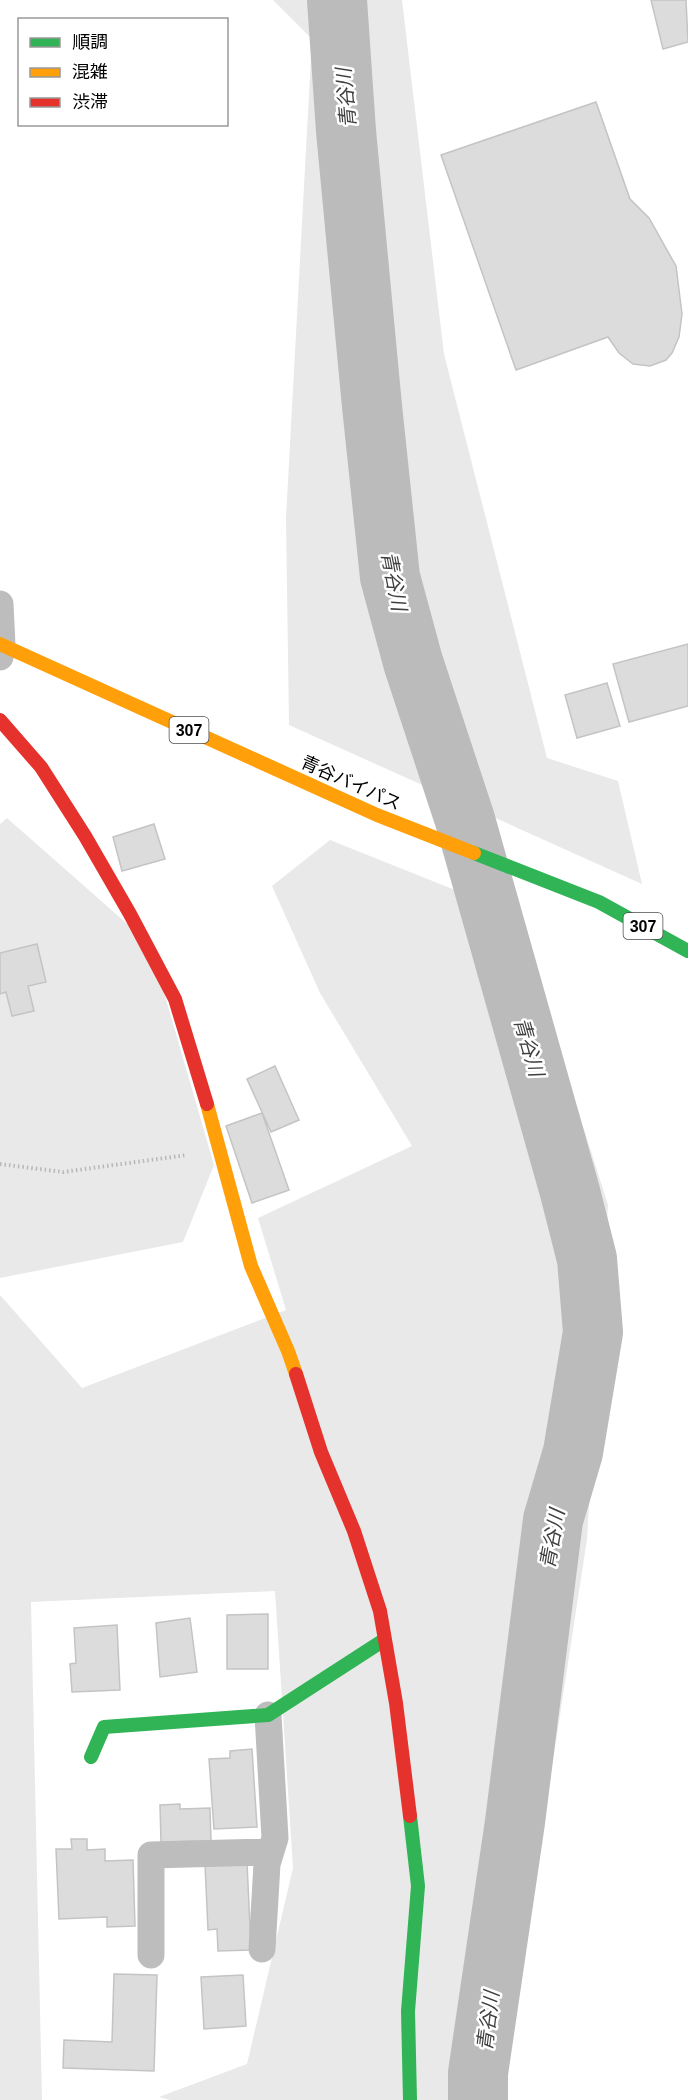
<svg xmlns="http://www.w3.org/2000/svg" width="688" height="2100" viewBox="0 0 688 2100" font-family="Arial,'Noto Sans JP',sans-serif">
<rect width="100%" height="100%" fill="#fff"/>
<path fill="#e9e9e9" d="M273,0H402L444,354L547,758L618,781L642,884L289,725L286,518L312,39Z
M7,818L150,944L214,1165L183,1242L0,1278V824Z
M330,840L455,890L532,965L608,1205L587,1539L501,2100H170L159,2097L247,2064L293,1868L275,1591L31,1602L42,2100H0V1295L82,1388L286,1310L258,1218L412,1146L320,993L272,886Z"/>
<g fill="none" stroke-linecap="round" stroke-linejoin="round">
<path stroke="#bbb" stroke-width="60" d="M337,0L346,131L372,406L390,577L413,662L465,820L570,1192L587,1259L593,1332L573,1452L553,1520L515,1822L478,2073V2100"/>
</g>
<path fill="#dcdcdc" stroke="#c4c4c4" stroke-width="1.5" d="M651,0H686L688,42L663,49Z
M596,102L630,199L649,218L676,266L682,314L679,337L672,353L666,360L650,366L633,364L619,353L608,337L516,370L441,155Z
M688,644V706L629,722L613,664Z
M607,683L620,726L577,738L565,695Z
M154,824L165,859L122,871L113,837Z
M37,944L46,982L28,986L34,1011L12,1016L6,992L0,994V953Z
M275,1066L299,1120L271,1132L247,1079Z
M262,1113L289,1190L252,1203L226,1126Z
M268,1614V1669H227V1615Z
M190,1618L197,1672L160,1677L156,1623Z
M117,1625L120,1690L72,1692L70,1664L76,1663L74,1628Z
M252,1749L257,1827L214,1829L209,1759L230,1758V1751Z
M180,1804V1809L210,1808L211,1841L161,1842L160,1805Z
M71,1839H87V1850L105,1849V1861L133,1860L135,1926L107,1927V1917L59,1919L56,1849H72Z
M247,1862L251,1950L218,1951L217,1929L208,1930L205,1864Z
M114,1974L157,1975L154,2071L63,2068L64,2040L112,2042Z
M243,1975L246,2026L204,2029L201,1977Z"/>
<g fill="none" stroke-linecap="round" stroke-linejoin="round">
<path stroke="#b8b8b8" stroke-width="4" stroke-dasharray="1.5 3" stroke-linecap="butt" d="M0,1164L63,1172L187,1155"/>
<path stroke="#bdbdbd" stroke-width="27" d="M0,604L2,645L0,657
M262,1949L267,1864L275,1838L268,1715
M151,1955V1855L270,1852"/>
<path stroke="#30b455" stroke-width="14" d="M474,853L599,902L688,951
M91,1757L104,1727L268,1715L384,1640
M410,1816L418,1886L408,2011L410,2100"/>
<path stroke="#ff9f0a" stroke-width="14" d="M0,644L377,815L474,853
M207,1104L251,1266L288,1351L296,1374"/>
<path stroke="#e5322d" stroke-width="14" d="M0,720L41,767L85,836L130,914L175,999L207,1104
M296,1374L321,1452L354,1531L380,1611L396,1703L410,1816"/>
</g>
<g text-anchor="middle" stroke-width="5" stroke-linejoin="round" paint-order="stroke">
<g fill="#fff" stroke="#4c4c4c" stroke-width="1.5">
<rect x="169.5" y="717" width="39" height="26" rx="4.5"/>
<rect x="623.5" y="913" width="39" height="26" rx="4.5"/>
</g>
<g font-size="16" font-weight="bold" fill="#000">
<text x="189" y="736">307</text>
<text x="643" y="932">307</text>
</g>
<g font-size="18" fill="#000" stroke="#fff">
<text transform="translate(351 783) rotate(24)" y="6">青谷バイパス</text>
</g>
<g font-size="20" font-style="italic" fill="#3f3f3f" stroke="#fff">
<text transform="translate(346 98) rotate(-95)" y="7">青谷川</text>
<text transform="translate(394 581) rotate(79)" y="7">青谷川</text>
<text transform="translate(529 1047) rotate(74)" y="7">青谷川</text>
<text transform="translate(552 1539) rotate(-80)" y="7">青谷川</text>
<text transform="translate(488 2021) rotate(-83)" y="7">青谷川</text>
</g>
</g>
<rect x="18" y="18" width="210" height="108" fill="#ffffff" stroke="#999999" stroke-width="1.5"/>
<rect x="30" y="38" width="30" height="9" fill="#30b455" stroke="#999999" stroke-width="1.5"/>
<text x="72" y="48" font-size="18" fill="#000000">順調</text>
<rect x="30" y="68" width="30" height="9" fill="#ff9f0a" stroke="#999999" stroke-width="1.5"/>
<text x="72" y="78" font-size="18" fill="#000000">混雑</text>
<rect x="30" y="98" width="30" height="9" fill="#e5322d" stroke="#999999" stroke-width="1.5"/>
<text x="72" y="108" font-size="18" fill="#000000">渋滞</text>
</svg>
